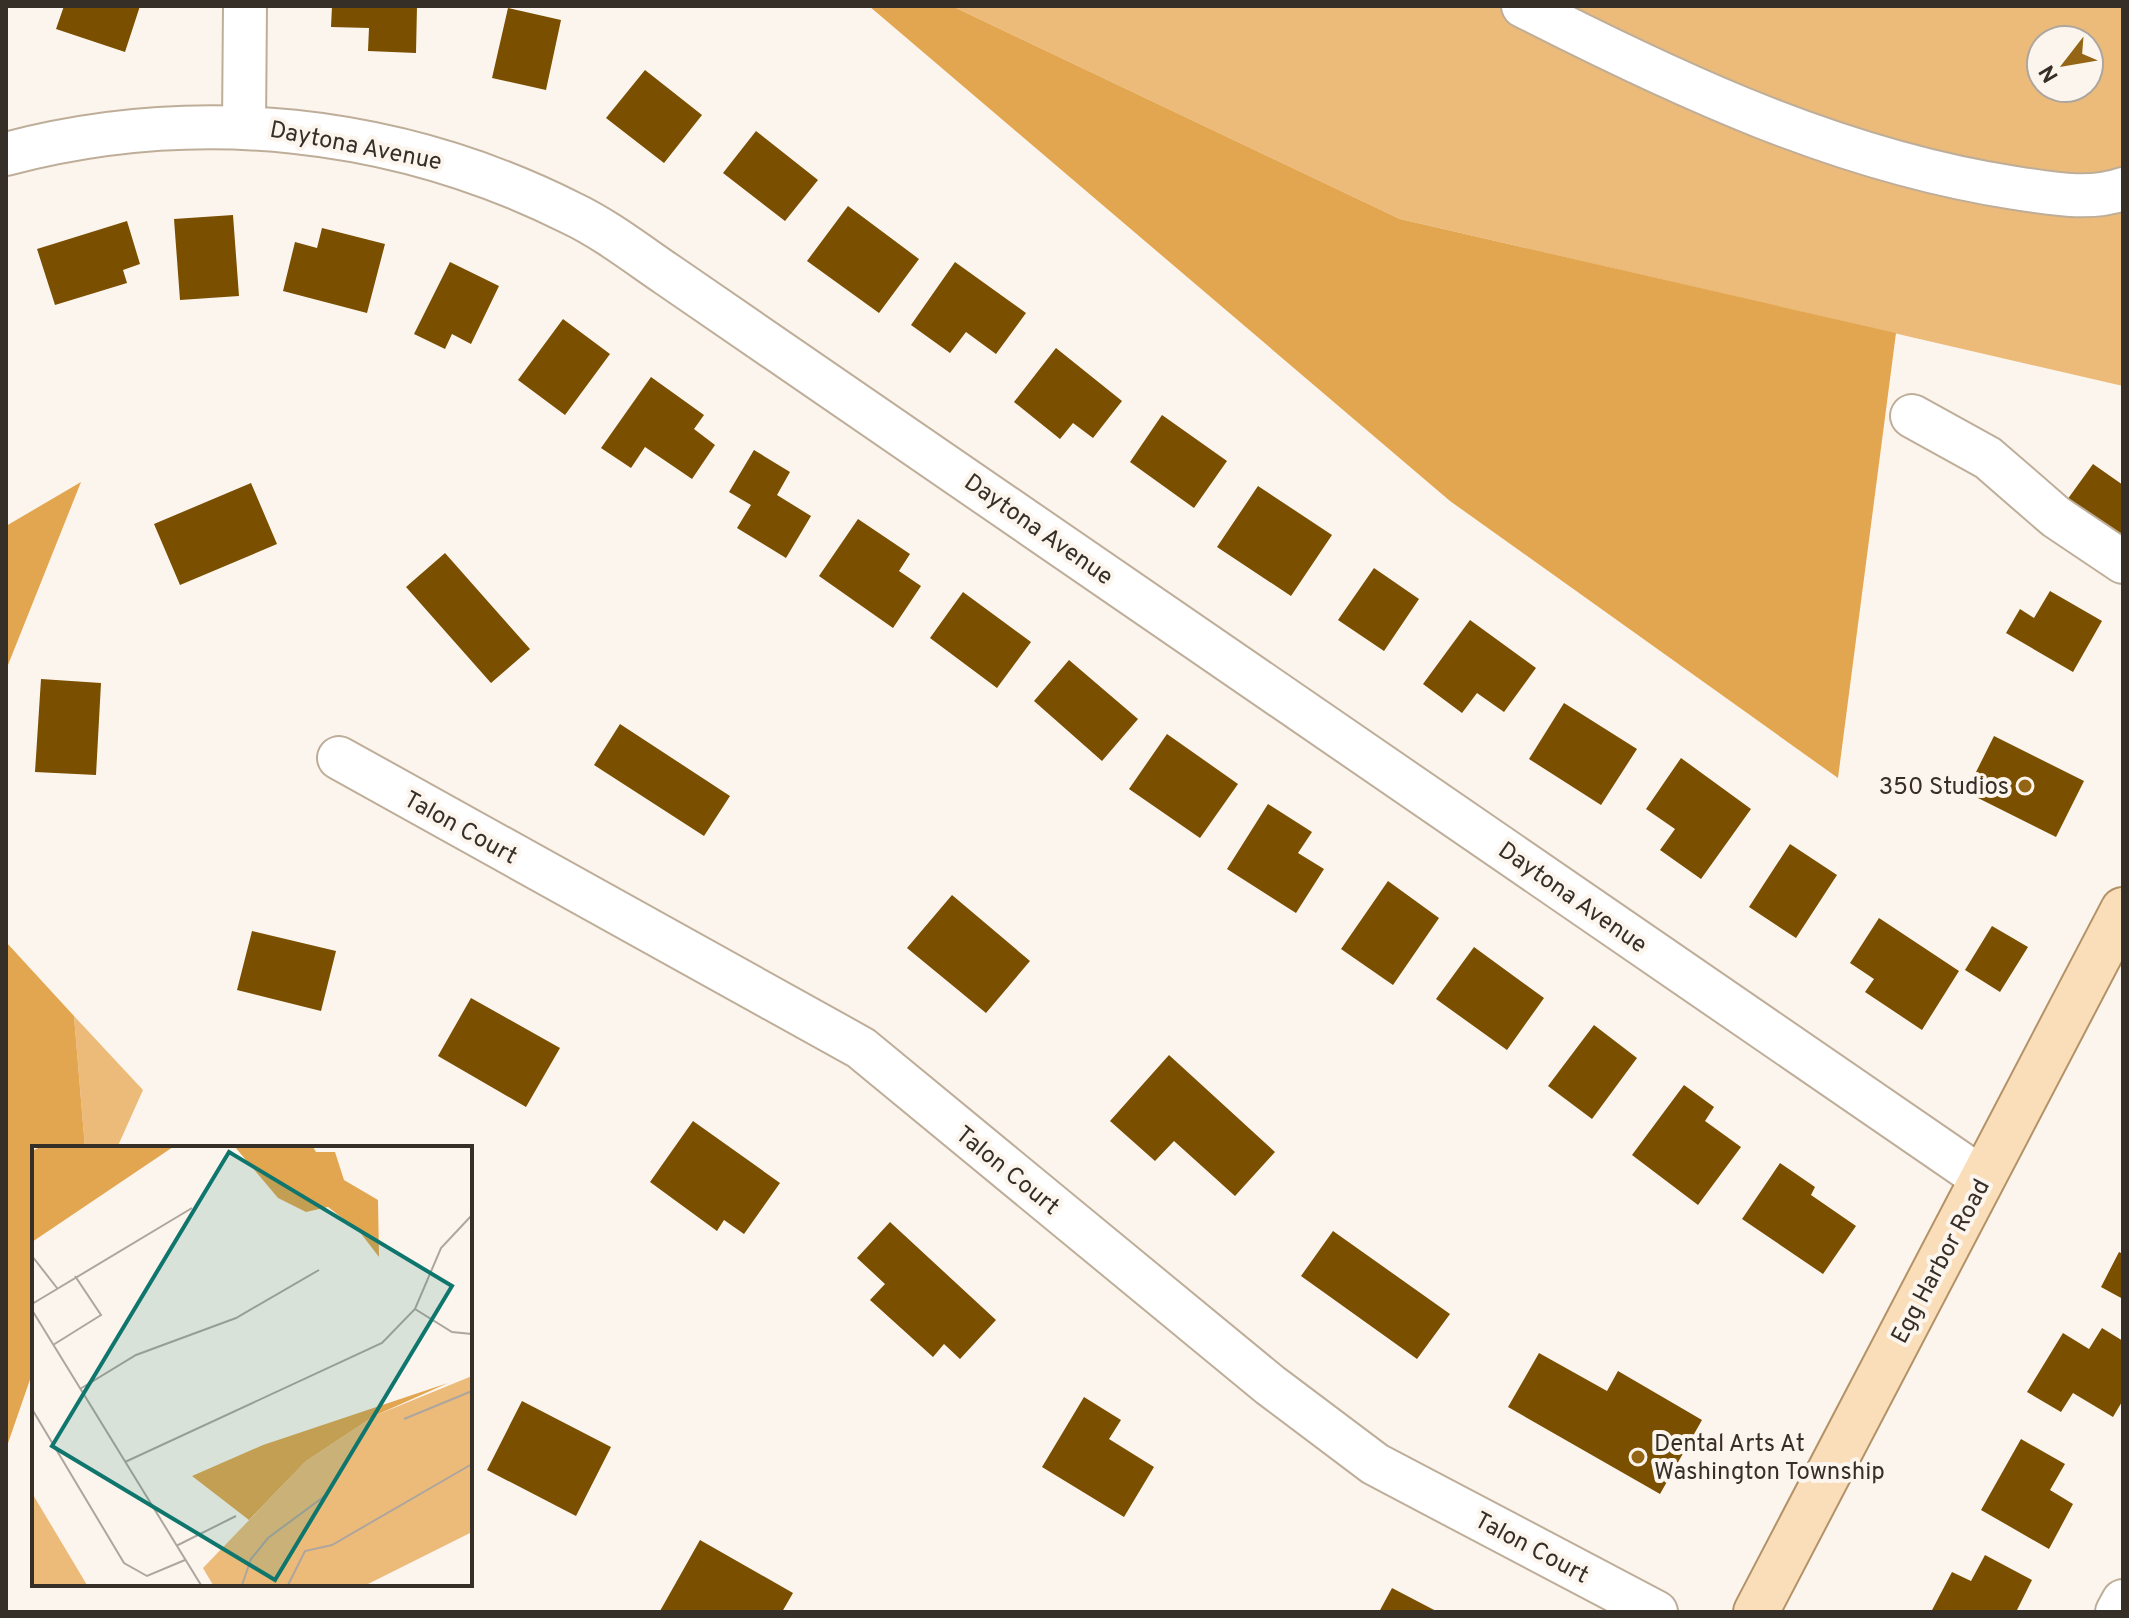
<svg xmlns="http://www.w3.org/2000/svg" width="2129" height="1618" viewBox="0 0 2129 1618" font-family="Overpass,sans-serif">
<rect width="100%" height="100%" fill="#fcf5ed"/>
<path fill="#ecbb79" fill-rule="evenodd" d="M952,6H2123V386L1400,219ZM2041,40H2089V88H2041Z
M74,1016L143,1090L117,1148H85Z"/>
<path fill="#e3a650" d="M869,6H952L1400,219L1896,333L1838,778L1450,501Z
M81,482L6,670V526Z
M6,942L74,1016L85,1148H34V1368L6,1449Z"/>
<path fill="#7a4f00" d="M64,6H140L125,52L56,29Z
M332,6H417L416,53L368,51L369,28L331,27Z
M508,8L561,20L546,90L492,78Z
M645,70L702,115L664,163L606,118Z
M756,131L818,180L785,221L723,173Z
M848,206L919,259L879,313L807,261Z
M233,215L239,296L180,300L174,219Z
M127,221L140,264L123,270L127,283L55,305L37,249Z
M322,228L385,244L367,313L283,291L295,242L317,248Z
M450,262L499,286L471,344L452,334L445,349L414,334Z
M955,262L1026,313L996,354L966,332L950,353L911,325Z
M563,319L610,354L565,415L518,380Z
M1056,348L1122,401L1093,438L1073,423L1060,439L1014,402Z
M651,377L704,415L694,429L715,445L692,479L645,447L631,468L601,448Z
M1162,415L1227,461L1194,508L1130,462Z
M754,450L790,472L777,495L811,516L786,558L737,528L751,505L729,492Z
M2093,464L2123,485V540L2067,500Z
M251,483L277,544L180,585L154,524Z
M1258,486L1332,535L1291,596L1217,547Z
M858,519L910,554L899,571L921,586L893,628L819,576Z
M445,553L530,649L491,683L406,587Z
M1374,568L1419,599L1384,651L1338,620Z
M2050,591L2102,621L2073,672L2006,633L2020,609L2034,618Z
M963,592L1031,642L997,688L930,638Z
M1470,620L1536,668L1504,712L1477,693L1462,713L1423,684Z
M1069,660L1138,719L1102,761L1034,701Z
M41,679L101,683L96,775L35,772Z
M1564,703L1637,749L1601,805L1529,759Z
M620,724L730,796L704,836L594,765Z
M1167,734L1238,784L1200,838L1129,789Z
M1994,736L2084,781L2056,837L1966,792Z
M1681,758L1751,809L1701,879L1660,850L1675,829L1646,809Z
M1268,804L1312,832L1298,853L1324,869L1296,913L1227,869Z
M1790,844L1837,875L1796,938L1749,907Z
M1388,881L1439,918L1393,985L1341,949Z
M952,895L1030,961L986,1013L907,948Z
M1879,918L1959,971L1922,1030L1865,992L1874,979L1850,963Z
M1992,926L2028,947L2000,992L1965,970Z
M252,931L336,951L321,1011L237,990Z
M1474,947L1544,998L1507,1050L1436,999Z
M471,998L560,1048L526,1107L438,1056Z
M1594,1025L1637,1058L1592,1119L1548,1086Z
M1169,1055L1275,1152L1235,1196L1174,1141L1155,1161L1110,1121Z
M1684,1085L1714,1107L1705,1121L1741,1147L1698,1205L1632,1155Z
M693,1121L780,1183L744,1234L724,1220L717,1231L650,1182Z
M1780,1163L1815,1187L1811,1195L1856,1226L1823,1274L1742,1219Z
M890,1222L996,1320L960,1359L944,1344L933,1357L870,1300L885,1284L857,1258Z
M1333,1231L1450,1314L1417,1359L1301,1276Z
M2119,1252L2123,1254V1299L2101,1287Z
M2102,1328L2123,1341V1400L2113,1417L2073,1393L2061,1412L2027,1392L2063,1333L2089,1349Z
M1539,1353L1607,1391L1618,1371L1702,1420L1660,1494L1508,1407Z
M1084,1397L1121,1420L1109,1439L1154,1467L1124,1517L1042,1467Z
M522,1401L611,1447L576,1516L487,1470Z
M2021,1439L2065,1464L2050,1490L2073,1504L2049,1549L1981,1510Z
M700,1540L793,1593L782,1612L660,1611Z
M1985,1555L2032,1580L2016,1612H1931L1952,1572L1971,1581Z
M1392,1588L1438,1612H1379Z"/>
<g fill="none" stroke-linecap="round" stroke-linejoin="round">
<defs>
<path id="minor" d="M1523,6C1680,86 1840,161 2015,188C2050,193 2089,201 2123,189
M244,126L245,6
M6,154C196,104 396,125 571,213C605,229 637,254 668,275L1983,1179
M1912,416L1988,458L2056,517L2123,562
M339,758L861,1048L1270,1385L1375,1464L1656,1612
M2117,1612L2123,1601"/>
<path id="major" d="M1756,1612L2123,910"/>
</defs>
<use href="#minor" stroke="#beae99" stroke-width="46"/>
<use href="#major" stroke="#b39267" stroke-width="48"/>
<use href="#minor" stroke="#fff" stroke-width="42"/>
<use href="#major" stroke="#fadeb9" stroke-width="44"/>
</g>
<g fill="#956516" stroke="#fcf5ed" stroke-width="3">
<circle cx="2025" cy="786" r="8"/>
<circle cx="1638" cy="1457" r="8"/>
</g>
<g text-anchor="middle" stroke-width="8" stroke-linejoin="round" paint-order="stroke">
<g font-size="24" fill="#362f27" stroke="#fcf5ed">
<text transform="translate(356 145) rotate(11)" y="8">Daytona Avenue</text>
<text transform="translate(1039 529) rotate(35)" y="8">Daytona Avenue</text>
<text transform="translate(461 827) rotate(29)" y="8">Talon Court</text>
<text transform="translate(1573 897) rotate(35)" y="8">Daytona Avenue</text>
<text transform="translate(1008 1170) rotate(39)" y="8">Talon Court</text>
<text transform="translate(1940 1261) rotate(-62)" y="8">Egg Harbor Road</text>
<text transform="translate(1532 1547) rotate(28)" y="8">Talon Court</text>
</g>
<g font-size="24" fill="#362f27" stroke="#fcf5ed" text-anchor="end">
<text x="2009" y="794">350 Studios</text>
<text x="1654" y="1451" text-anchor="start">Dental Arts At<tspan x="1654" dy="28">Washington Township</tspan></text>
</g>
</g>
<g transform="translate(32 1146)">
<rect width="440" height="440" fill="#fcf5ed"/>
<path d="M440,230V386L334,439H181L171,422L274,315L342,270ZM0,347L55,439H0Z" fill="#ecbb79"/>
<path d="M8,1H141L0,96V5ZM203,1H281L284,6H303L312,34L346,54L347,111L327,85L296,61L274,66L246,52ZM416,237L342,270L274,315L217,374L160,330L231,299Z" fill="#e3a650"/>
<path fill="none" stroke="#ada69e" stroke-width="2" d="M0,110L25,142M0,158L160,62M383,163L420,186L440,188M0,164L169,439M21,199L69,169L43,130M48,243L104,209L204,172L287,124M0,263L92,417L115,430L153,414M372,273L440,245M93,316L350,197L383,163L409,102L440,69M144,400L204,370M210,439L219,413L236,392L294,349M256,439L273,405L300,399L440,318"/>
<path fill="#0f766e" fill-opacity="0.15" stroke="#0f766e" stroke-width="4" d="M197,6L420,140L243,434L20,300Z"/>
<rect width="440" height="440" fill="none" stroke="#362f27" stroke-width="4"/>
</g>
<rect width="2129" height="1618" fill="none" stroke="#362f27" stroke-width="16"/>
<g transform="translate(2065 64) rotate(239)"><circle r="38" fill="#fcf5ed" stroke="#ada69e" stroke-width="2"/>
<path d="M0-6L14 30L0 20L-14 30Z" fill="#956516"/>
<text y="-12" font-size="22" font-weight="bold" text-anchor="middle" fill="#362f27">N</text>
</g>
</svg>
